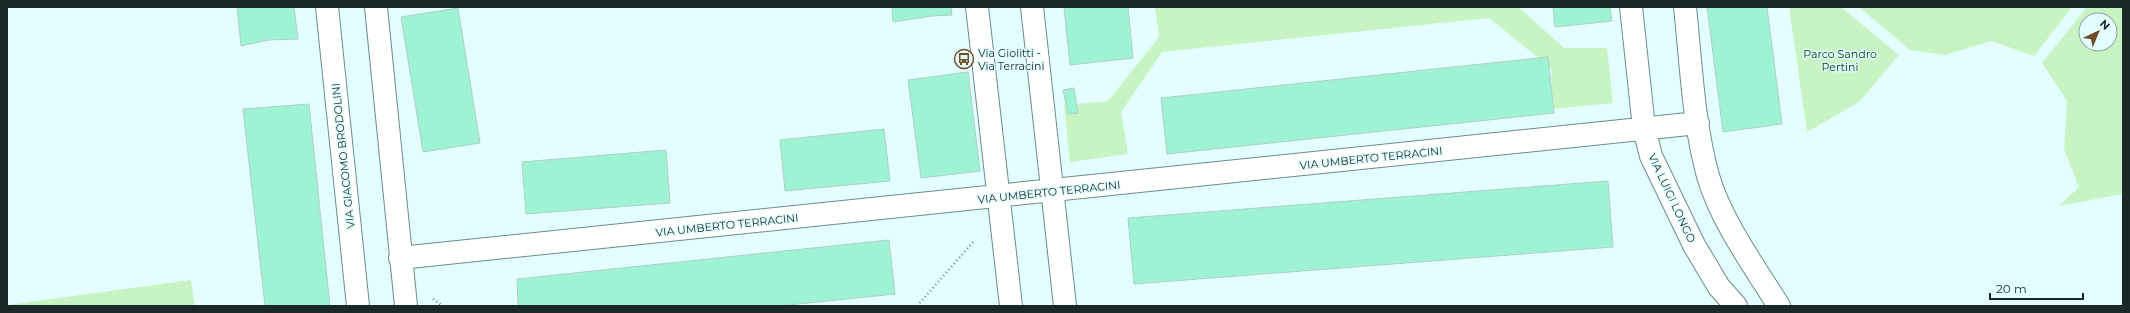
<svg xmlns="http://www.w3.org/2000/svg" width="2130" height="313" viewBox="0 0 2130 313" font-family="Montserrat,sans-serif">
<rect width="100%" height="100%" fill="#e2fefe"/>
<path fill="#c8f4c4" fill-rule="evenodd" d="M1155,7H1518L1564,48H1607L1613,103L1553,109L1551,68L1489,18L1162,52L1121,112L1128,154L1070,162L1064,105L1108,101L1159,37Z
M1789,7H1841L1899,55L1859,102L1807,132Z
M1859,7H2072L2034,56L1991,41L1945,55L1910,50Z
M2087,7H2123V194L2059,206L2079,187L2064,149L2067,101L2042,63ZM2086,20H2110V44H2086Z
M191,280L195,306H7V305Z"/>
<path fill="#9ef3d5" stroke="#b1cfc4" d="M237,7H294L298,39L269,40L241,46Z
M892,7H951L952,15L932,16L893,22Z
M1064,7H1128L1133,58L1070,65Z
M1553,7H1610L1612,21L1555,27Z
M1707,7H1767L1782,124L1723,132Z
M458,8L480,143L423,152L401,17Z
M1548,57L1554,113L1167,154L1161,98Z
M968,72L980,171L921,178L908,80Z
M1074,88L1078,113L1068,114L1063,90Z
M309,104L330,306H265L243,109Z
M884,129L890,181L785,191L780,140Z
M666,150L670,203L526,214L522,162Z
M1608,181L1613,247L1134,284L1128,218Z
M889,240L895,294L779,306H518L517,279Z"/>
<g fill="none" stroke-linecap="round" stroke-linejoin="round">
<defs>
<path id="street" d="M327,7L358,306
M376,7L406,306
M977,7L1011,306
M1032,7L1065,306
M1631,7L1644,128L1651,156L1694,245L1719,287L1736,306
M1685,7C1691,63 1693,121 1708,176C1721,221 1754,266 1779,306
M400,258L1698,123"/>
</defs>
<use href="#street" stroke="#6b8c8c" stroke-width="24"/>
<path stroke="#758888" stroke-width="2.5" stroke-dasharray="1 3" stroke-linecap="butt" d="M433,299L443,306
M917,306L975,240"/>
<use href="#street" stroke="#fff" stroke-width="22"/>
</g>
<defs>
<symbol id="bus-ring" viewBox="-11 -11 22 22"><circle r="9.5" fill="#e2fefe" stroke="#744d2b" stroke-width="1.5"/><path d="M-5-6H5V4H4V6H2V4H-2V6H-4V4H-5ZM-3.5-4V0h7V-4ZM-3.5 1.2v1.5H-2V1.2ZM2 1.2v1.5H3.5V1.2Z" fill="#744d2b"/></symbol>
</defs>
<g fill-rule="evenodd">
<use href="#bus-ring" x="953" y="48" width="22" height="22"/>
</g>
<g text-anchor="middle" stroke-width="3" stroke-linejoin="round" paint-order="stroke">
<g font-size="11" fill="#1b2828" stroke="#e2fefe" text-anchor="start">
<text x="978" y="57">Via Giolitti -<tspan x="978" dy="13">Via Terracini</tspan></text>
</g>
<g font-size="11" fill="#003400" stroke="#e2fefe">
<text x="1840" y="58">Parco Sandro<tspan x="1840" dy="13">Pertini</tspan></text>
</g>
<g font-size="11" fill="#1b2828" stroke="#e2fefe">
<text transform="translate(343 156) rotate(-96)" y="4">VIA GIACOMO BRODOLINI</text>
<text transform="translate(1371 158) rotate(-6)" y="4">VIA UMBERTO TERRACINI</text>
<text transform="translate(1049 192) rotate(-6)" y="4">VIA UMBERTO TERRACINI</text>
<text transform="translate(1672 198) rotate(65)" y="4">VIA LUIGI LONGO</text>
<text transform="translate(727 225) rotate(-6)" y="4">VIA UMBERTO TERRACINI</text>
</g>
</g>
<rect width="2130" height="313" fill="none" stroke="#1b2828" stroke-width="16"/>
<g transform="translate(2098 32) rotate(44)"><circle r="19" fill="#e2fefe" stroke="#92a8a8"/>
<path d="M0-3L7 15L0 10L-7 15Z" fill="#744d2b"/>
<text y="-6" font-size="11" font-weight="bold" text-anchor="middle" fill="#1b2828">N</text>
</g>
<path d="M1990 293v6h93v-6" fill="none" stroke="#1b2828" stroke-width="2"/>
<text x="1996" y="293" font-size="12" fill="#1b2828" stroke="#e2fefe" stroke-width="3" paint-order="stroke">20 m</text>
</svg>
